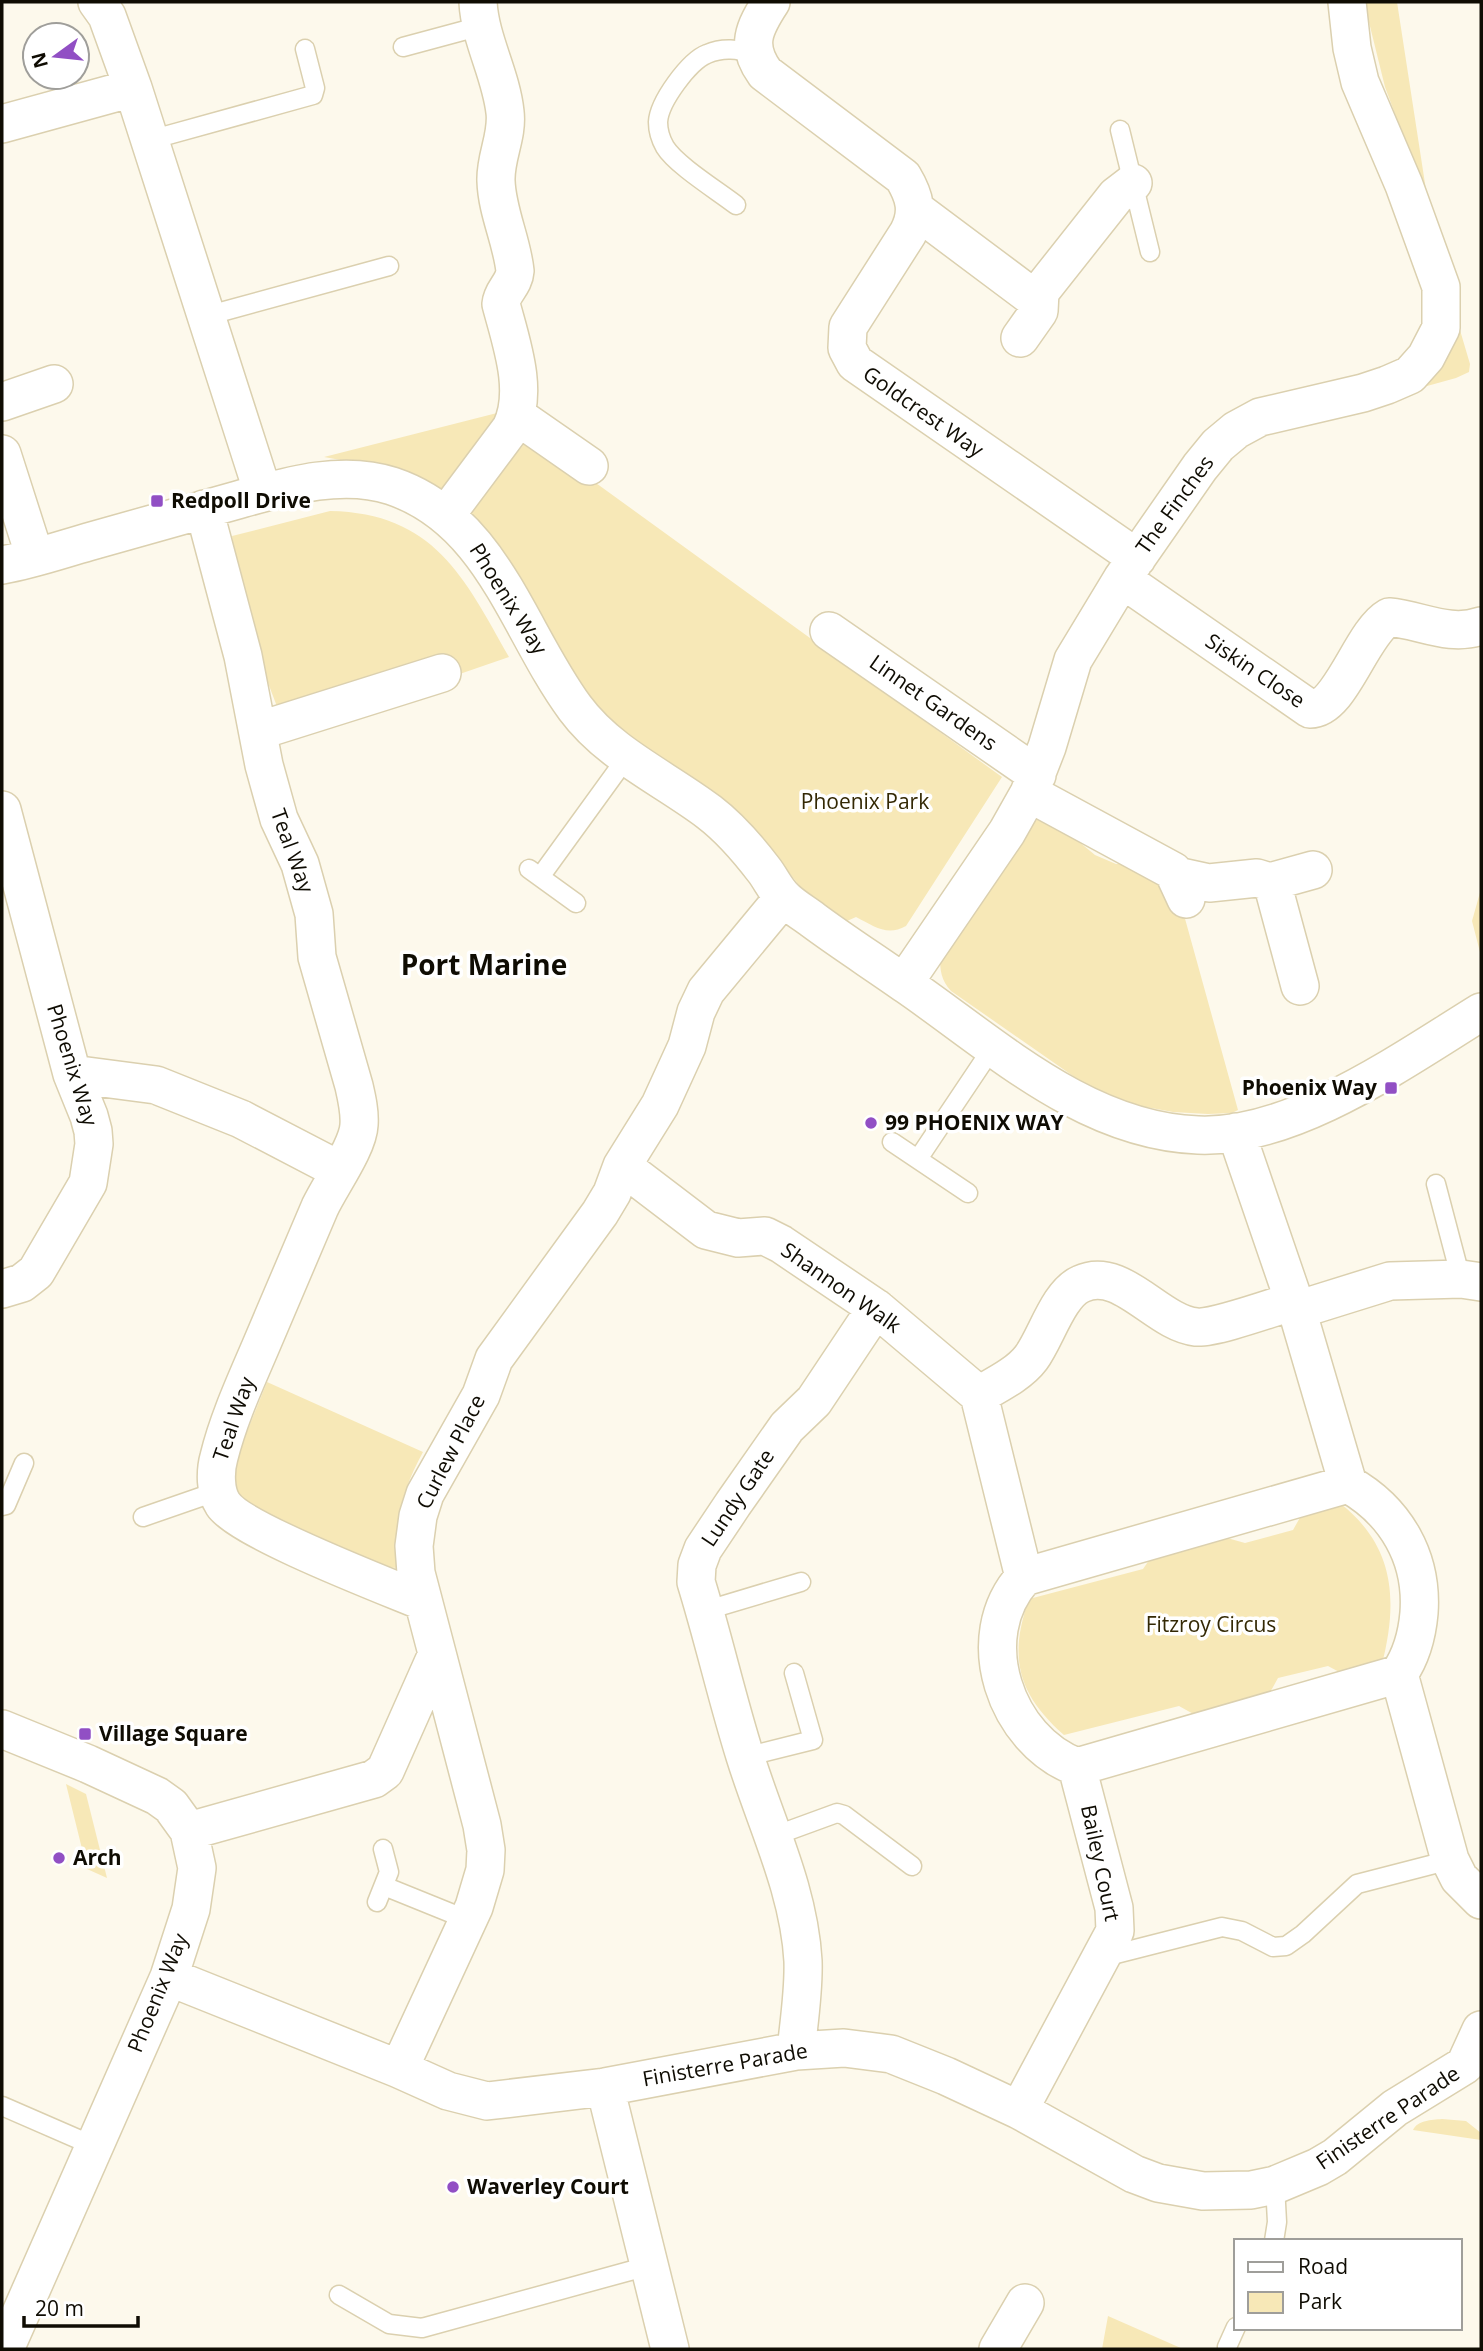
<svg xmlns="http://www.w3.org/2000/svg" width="1483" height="2351" viewBox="0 0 1483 2351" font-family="'Open Sans',sans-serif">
<rect width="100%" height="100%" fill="#fdf9ec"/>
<path fill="#f7e8b7" d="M1364,2H1397L1428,203L1385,87Z
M1457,320L1470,364L1469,372L1456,378L1409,391Z
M497,413L501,419L448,492L368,465L324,457Z
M531,436L1002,777L906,926C887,937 874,926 856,917L847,921L805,893L755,829L626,734L607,718L583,690L467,512Z
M330,511C434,513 464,577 509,657L451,677L281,717L265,675L234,559L232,536Z
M1041,818L1067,832L1095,855L1116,864L1129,863L1179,897L1238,1110L1232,1113L1208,1114L1173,1112L1135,1105L1096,1092L951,991C941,980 940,971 940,956L1031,823Z
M1481,889V956L1472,921Z
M267,1382L423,1452C403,1489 392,1524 399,1566L396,1568L380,1566L238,1500L231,1471Z
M1341,1504C1395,1547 1398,1601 1382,1664L1343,1674L1328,1666L1278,1678L1267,1698L1197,1716L1179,1706L1064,1735C1018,1694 1008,1658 1029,1599L1143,1569L1154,1553L1220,1536L1245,1543L1293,1530L1302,1514Z
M66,1784L86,1794L107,1878L87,1869Z
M1442,2119L1466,2121L1481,2133V2140L1413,2130C1418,2120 1431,2120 1442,2119Z
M1108,2316L1183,2349H1102Z"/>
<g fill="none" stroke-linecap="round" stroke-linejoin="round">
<defs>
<path id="lane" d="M403,47L481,26
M1120,130L1150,252
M150,140L313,95L315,88L305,49
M736,205C718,191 676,165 665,147C661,140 658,130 658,122C659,102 689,61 707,54C723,47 738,49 754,54
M206,316L389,266
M529,869L576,903
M540,877L627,757
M892,1142L968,1193
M918,1159L993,1047
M1436,1184L1461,1279
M2,1506L6,1505L24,1463
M143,1517L218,1491
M704,1611L801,1582
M745,1757L813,1740L794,1673
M774,1836L837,1813L844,1815L912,1866
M384,1886L468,1920
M377,1902L389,1872L383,1849
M1104,1957L1222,1927L1242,1931L1273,1947L1286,1946L1303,1934L1357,1884L1450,1860
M2,2106L94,2146
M1274,2241L1277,2222L1275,2185
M339,2295L389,2324L422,2328L648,2266
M1227,2347L1236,2327"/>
<path id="street" d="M97,2L107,16L133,88L263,493
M771,2C754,28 745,46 765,73L903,177C915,197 919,212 908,233L848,327L847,348L855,363L1137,558
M2,124L133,88
M916,210L1039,302
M1020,338L1039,311L1040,292L1116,196L1133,183
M2,402L54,384
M517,416L589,466
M2,454L35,557
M204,509L243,656L264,765L279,819L300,864L314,914L317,957L354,1086C357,1099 360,1112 359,1125C358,1147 331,1184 320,1207C300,1254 280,1301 260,1348C245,1383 228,1420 219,1457C215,1471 215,1492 223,1504C240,1530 386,1586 422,1601
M446,515L511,428C529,391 511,342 501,304C502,291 514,285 515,271C512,241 497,212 496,181C495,157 508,136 505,112C501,74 480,40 478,2
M2,565C31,560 60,550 88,542C137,528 185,515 234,501C284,487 341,469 392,486C493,520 518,631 575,708C609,754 664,778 709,812C730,828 748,849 764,870C771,879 776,891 785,899C793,907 804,913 813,920C844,943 877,964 908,986C996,1047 1086,1131 1198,1135C1293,1139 1403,1060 1481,1012
M1122,579L1310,709C1341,710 1361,633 1389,617C1421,620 1449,637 1481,626
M829,631L1037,775
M258,731L442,673
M1029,793L1173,871L1186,899
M2,810L72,1074L89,1116L93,1131L94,1144L88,1183L36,1272L22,1283L2,1289
M1177,876L1209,883L1257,878L1270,882L1273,886L1300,986
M1270,882L1313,870
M904,983L1007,832L1029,793L1047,747L1073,660L1122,579L1200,467L1218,445L1236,430L1260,417L1363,393L1387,385L1410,375L1426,357L1441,328V287L1404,185L1360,82L1352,48L1347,2
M72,1074L156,1085L241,1119L339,1170
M1236,1132L1297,1310L1348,1484
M622,1166L706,1230L738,1238L765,1236L781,1244L876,1308L979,1395
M1297,1310L1390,1281L1461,1279L1481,1282
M1348,1484C1396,1511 1423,1558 1419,1613C1417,1636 1412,1655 1399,1674L1077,1767C1006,1741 969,1637 1024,1577Z
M1024,1577L979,1395C996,1385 1019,1374 1031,1358C1046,1338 1058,1294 1081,1284C1121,1265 1157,1323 1196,1327C1213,1329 1274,1307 1294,1301
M1399,1674L1450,1860L1459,1878L1481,1900
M2,1729L88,1764L157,1796L171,1806L189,1831L197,1868L191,1909L169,1977L5,2349
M189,1831L374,1779L385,1771L437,1654
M169,1977L399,2069L448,2091L487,2101L605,2087L796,2051L844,2048L891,2054L946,2076L1019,2110L1134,2174L1158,2183L1203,2191L1251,2190L1275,2185L1318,2167L1335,2157L1395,2108L1465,2065L1481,2030
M796,2051C799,2021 804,1991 803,1961C799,1889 766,1824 745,1756C727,1699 714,1640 696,1582L697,1565L703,1549L733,1504L787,1427L814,1401L876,1308
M399,2069L474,1907L485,1870L486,1850L482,1825L416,1573L414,1546L418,1516L425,1494L481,1395L494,1359L600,1213L612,1193L622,1166L660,1105L687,1046L696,1012L706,991L783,898
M605,2087L670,2349
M1019,2110L1115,1931L1114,1908L1077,1767
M998,2349L1025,2303"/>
</defs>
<use href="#lane" stroke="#dbd0af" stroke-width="21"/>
<use href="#street" stroke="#dbd0af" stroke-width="40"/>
<use href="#lane" stroke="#fff" stroke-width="18"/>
<use href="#street" stroke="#fff" stroke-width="37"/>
</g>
<g fill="#914fc4" stroke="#fff" stroke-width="2.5">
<rect x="150" y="494" width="14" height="14" rx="3.5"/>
<rect x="1384" y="1081" width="14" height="14" rx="3.5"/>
<circle cx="871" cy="1123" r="7"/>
<rect x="78" y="1727" width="14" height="14" rx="3.5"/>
<circle cx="59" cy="1858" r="7"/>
<circle cx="453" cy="2187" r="7"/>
</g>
<g text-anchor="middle" stroke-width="7" stroke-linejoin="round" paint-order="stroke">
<g font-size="21" fill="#0f0c03" stroke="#fff">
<text transform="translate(923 412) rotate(35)" y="7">Goldcrest Way</text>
<text transform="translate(1175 505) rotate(-54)" y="7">The Finches</text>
<text transform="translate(508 599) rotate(58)" y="7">Phoenix Way</text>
<text transform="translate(1255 671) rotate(34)" y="7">Siskin Close</text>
<text transform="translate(933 703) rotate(35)" y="7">Linnet Gardens</text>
<text transform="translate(292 851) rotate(70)" y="7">Teal Way</text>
<text transform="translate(72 1065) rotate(73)" y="7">Phoenix Way</text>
<text transform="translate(841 1288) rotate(35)" y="7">Shannon Walk</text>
<text transform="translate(234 1419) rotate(-71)" y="7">Teal Way</text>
<text transform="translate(451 1452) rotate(-63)" y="7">Curlew Place</text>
<text transform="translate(738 1498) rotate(-56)" y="7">Lundy Gate</text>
<text transform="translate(1100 1863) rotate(78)" y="7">Bailey Court</text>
<text transform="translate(158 1993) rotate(-68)" y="7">Phoenix Way</text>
<text transform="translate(725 2065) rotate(-10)" y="7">Finisterre Parade</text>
<text transform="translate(1388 2118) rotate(-34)" y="7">Finisterre Parade</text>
</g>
<g font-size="21" font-weight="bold" fill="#0f0c03" stroke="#fff" text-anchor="start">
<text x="171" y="508">Redpoll Drive</text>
<text x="1377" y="1095" text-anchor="end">Phoenix Way</text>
<text x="885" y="1130">99 PHOENIX WAY</text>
<text x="99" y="1741">Village Square</text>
<text x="73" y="1865">Arch</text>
<text x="467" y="2194">Waverley Court</text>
</g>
<g font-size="21" fill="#332804" stroke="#fff">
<text x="865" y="809">Phoenix Park</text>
<text x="1211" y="1632">Fitzroy Circus</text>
</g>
<g font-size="28" font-weight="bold" fill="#0f0c03" stroke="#fff">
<text x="484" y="975">Port Marine</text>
</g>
</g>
<rect width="1483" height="2351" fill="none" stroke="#0f0c03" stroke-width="7"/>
<rect x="1234" y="2239" width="228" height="91" fill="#ffffff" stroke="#9f9e9a" stroke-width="2"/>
<rect x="1248" y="2262" width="35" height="10" fill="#ffffff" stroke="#9f9e9a" stroke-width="2"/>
<text x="1298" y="2274" font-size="21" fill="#0f0c03">Road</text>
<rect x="1248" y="2292" width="35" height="21" fill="#f7e8b7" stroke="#9f9e9a" stroke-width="2"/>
<text x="1298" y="2309" font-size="21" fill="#0f0c03">Park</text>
<g transform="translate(56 56) rotate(255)"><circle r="33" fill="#ffffff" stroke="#9f9e9a" stroke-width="2"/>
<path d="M0-5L12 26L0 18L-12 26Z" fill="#914fc4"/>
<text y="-10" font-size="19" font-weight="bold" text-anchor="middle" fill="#0f0c03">N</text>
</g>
<path d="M24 2316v10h114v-10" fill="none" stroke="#0f0c03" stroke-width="3.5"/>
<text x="35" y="2316" font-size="21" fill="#0f0c03" stroke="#ffffff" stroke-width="5" paint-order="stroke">20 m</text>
</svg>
